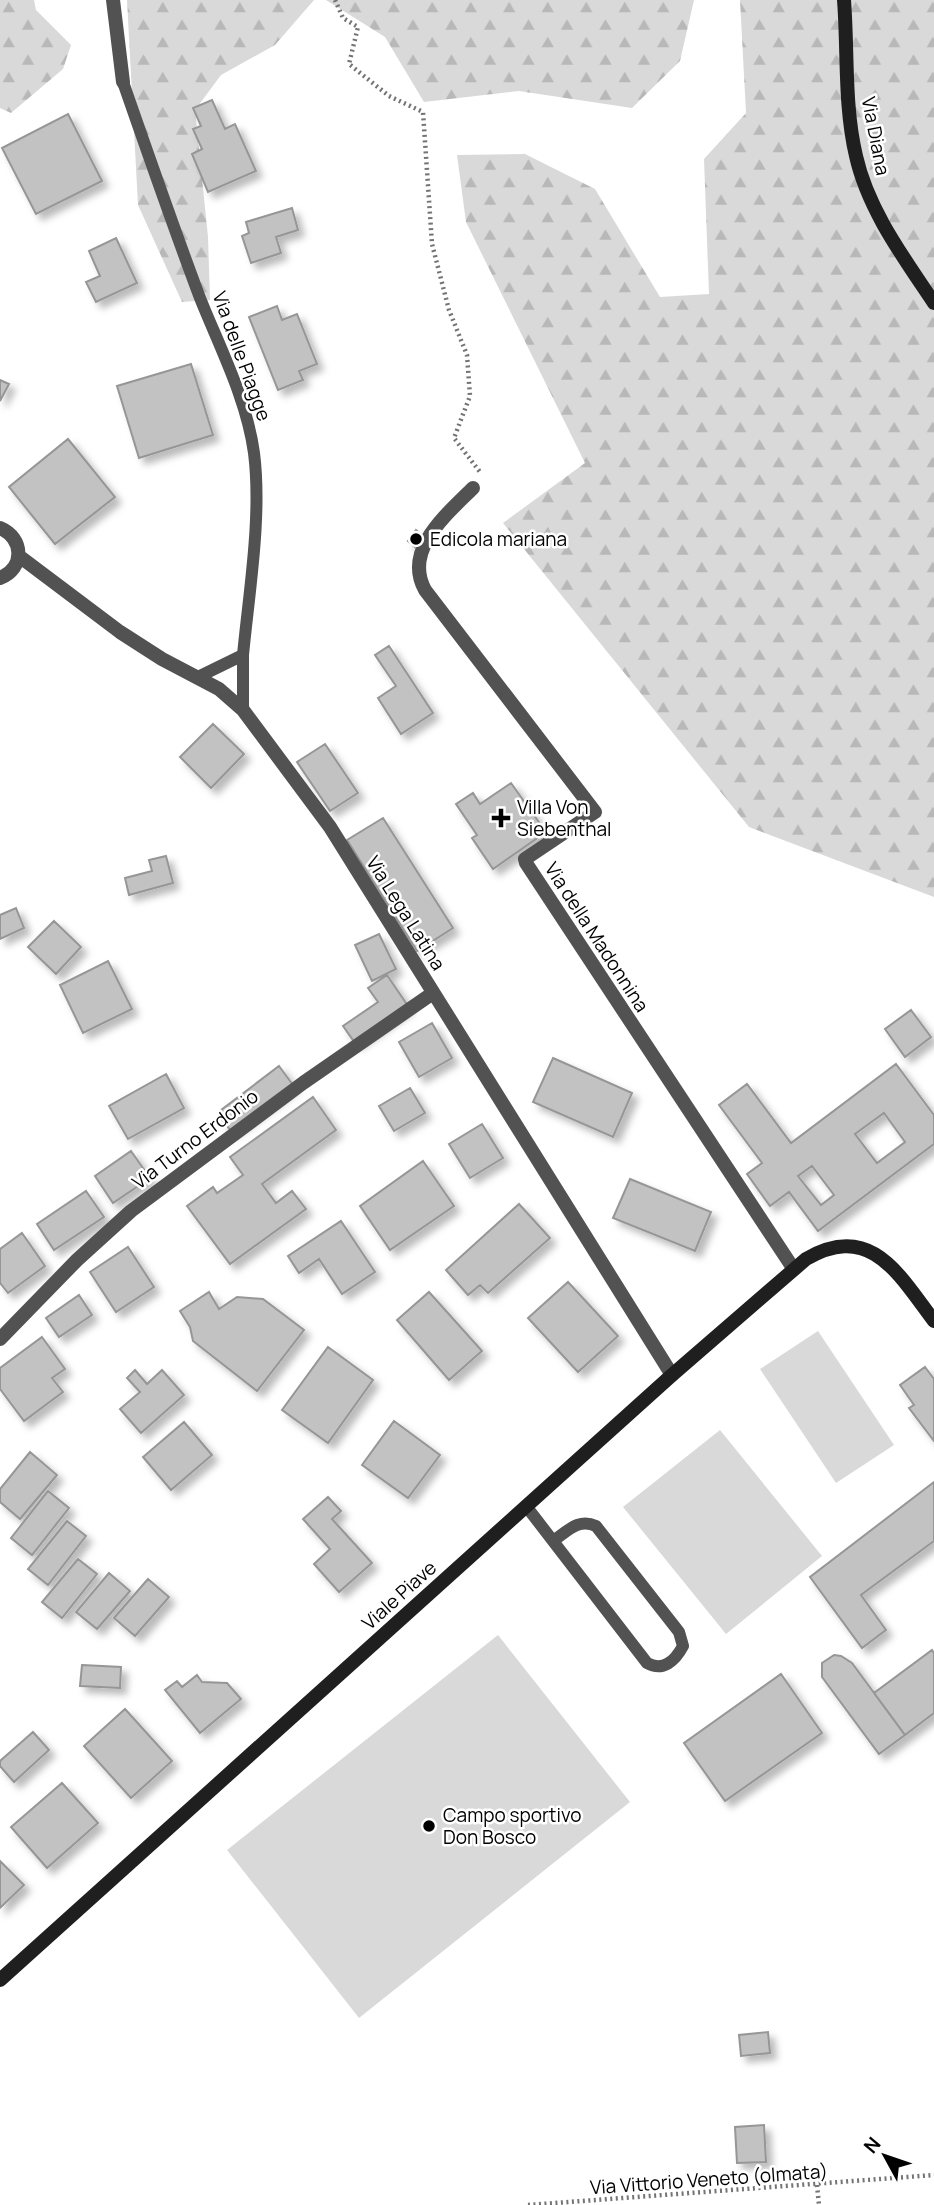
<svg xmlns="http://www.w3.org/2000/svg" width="934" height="2205" viewBox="0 0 934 2205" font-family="Manrope,sans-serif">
<defs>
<pattern id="forest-firs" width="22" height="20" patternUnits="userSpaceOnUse" patternTransform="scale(1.75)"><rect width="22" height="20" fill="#d9d9d9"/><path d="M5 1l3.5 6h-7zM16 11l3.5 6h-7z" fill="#b8b8b8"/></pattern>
<filter id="shadow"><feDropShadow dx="6" dy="6" stdDeviation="3.5" flood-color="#0004"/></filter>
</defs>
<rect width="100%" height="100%" fill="#fff"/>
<path fill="url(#forest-firs)" d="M0,0H34L36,10L71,45L63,69L11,113L0,108Z
M127,0H314L275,45L221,75L195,110L208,237L210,300L182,302L138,205Z
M326,0H694L680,61L632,108L519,91L424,102L385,37Z
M740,0H934V897L749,827L503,523L585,463L466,222L457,155L525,154L595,189L660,297L709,294L704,159L746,113Z"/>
<path fill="#d9d9d9" d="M818,1331L894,1445L836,1483L760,1369Z
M720,1430L822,1556L726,1634L623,1507Z
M498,1635L630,1802L359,2018L227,1850Z"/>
<path fill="#c2c2c2" stroke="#969696" stroke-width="2" fill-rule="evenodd" filter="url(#shadow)" d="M212,100L225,129L235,124L256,171L208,192L192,154L202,149L193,129L201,126L193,108Z
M68,114L102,181L36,214L2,148Z
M292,208L298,230L276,237L281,253L251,263L242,236L249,233L246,222Z
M116,238L137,283L96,302L86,282L100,276L89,251Z
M277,306L282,320L297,314L317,364L299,371L303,380L278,390L249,317Z
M191,364L213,435L139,458L117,386Z
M0,380L9,384L0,401Z
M68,439L115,497L55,544L9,487Z
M416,530L424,537L415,547L408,541Z
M389,646L433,713L401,734L378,698L396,686L375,655Z
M213,724L244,754L211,788L180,757Z
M325,744L358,793L330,811L297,762Z
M511,783L546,832L493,869L472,838L477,835L456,804L473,793L480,804Z
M383,818L453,928L417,951L347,840Z
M166,856L173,883L129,895L125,878L152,871L149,860Z
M16,908L24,928L0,939V915Z
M54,921L81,947L56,974L28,947Z
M379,934L396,969L372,981L355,945Z
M108,961L132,1009L83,1033L60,985Z
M387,975L408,1006L355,1043L343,1026L378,1002L368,988Z
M911,1010L931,1037L905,1057L885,1029Z
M432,1023L452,1058L419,1077L399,1042Z
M553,1058L632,1093L613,1137L533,1102Z
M896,1064L934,1115V1144L818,1231L789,1192L770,1206L747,1174L762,1163L719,1105L747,1084L791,1143ZM884,1113L905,1142L877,1163L855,1134ZM812,1166L834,1195L821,1205L798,1176Z
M279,1066L293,1085L231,1131L221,1118L224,1115L221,1110Z
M166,1074L184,1108L128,1139L109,1106Z
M410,1088L425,1113L394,1131L379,1106Z
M313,1097L336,1130L262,1184L276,1203L292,1191L306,1209L230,1264L187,1206L213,1187L217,1193L243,1175L230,1157Z
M482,1124L503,1158L470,1178L449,1144Z
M131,1151L150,1178L113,1203L95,1176Z
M423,1161L454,1206L390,1250L360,1206Z
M630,1179L711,1212L695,1251L613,1218Z
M86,1191L104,1217L54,1250L37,1224Z
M519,1204L550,1238L488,1293L480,1285L468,1295L446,1270Z
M341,1221L375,1272L342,1294L319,1259L299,1273L288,1256Z
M22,1233L45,1266L8,1293L0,1283V1249Z
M128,1247L154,1287L116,1312L90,1272Z
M568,1282L618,1336L578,1372L528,1318Z
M209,1292L219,1309L237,1297L263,1299L304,1330L257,1391L193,1341L190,1327L180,1311Z
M429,1292L482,1351L449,1380L397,1320Z
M79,1295L92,1315L59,1337L46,1318Z
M42,1337L65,1369L52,1378L63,1392L24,1421L0,1389V1368Z
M328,1347L373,1380L328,1443L282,1410Z
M925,1367L934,1379V1441L909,1408L914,1405L900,1385Z
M135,1370L147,1384L162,1370L184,1395L141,1433L120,1409L140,1392L127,1378Z
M394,1421L440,1455L408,1498L362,1465Z
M184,1422L212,1455L171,1490L143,1457Z
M30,1452L57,1475L20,1519L0,1502V1489Z
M934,1482V1541L861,1595L886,1630L862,1648L810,1577Z
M48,1491L69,1508L32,1555L11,1538Z
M328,1497L341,1511L332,1519L372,1563L339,1592L314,1564L330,1549L303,1519Z
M67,1521L86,1536L48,1585L28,1569Z
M78,1559L97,1574L62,1618L42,1602Z
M109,1573L130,1591L97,1629L76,1612Z
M148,1579L169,1597L135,1636L114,1618Z
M932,1650L934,1653V1713L905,1735L874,1693Z
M834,1655L841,1656L852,1663L905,1735L879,1754L822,1677V1663Z
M82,1665L121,1667L120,1688L80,1686Z
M781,1674L822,1733L725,1801L684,1743Z
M197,1675L202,1682L227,1683L241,1699L200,1733L165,1690L177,1681L182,1687Z
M125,1709L172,1761L131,1798L84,1746Z
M33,1732L49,1750L14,1782L0,1766V1761Z
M62,1783L98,1823L47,1868L11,1827Z
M0,1861L24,1885L0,1908Z
M768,2032L770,2053L741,2056L739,2035Z
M764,2125L766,2162L737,2163L735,2127Z"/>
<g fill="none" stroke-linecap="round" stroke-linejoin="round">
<path stroke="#747474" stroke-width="4.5" stroke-dasharray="2 3.5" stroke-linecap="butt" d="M335,0L343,18L358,27L349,64L389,96L423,112L432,244L449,310L467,355L470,396L454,438L480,472
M817,2185L819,2205
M528,2205L934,2175"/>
<path stroke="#525252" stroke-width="12" d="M123,82C148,154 173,226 200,298C220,348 247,400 254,453C262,516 249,592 243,655
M198,677L243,655V710
M526,1506L647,1663C663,1672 675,1661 683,1646L679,1632L596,1526C578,1518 568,1531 553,1541"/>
<path stroke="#525252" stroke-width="14" d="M113,0L123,82
M473,488C446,515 403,550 425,590L595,812L525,859L526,863L793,1268
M0,528C24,538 25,568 0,578
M19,556L120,632L162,659L219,689L243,710L330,827L672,1375
M0,1339L77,1260L131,1211L303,1083L433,993"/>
<path stroke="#1f1f1f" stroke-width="14" d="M844,0C848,52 844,105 856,156C868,210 904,258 934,303
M0,1980L672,1375L806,1259C871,1221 899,1275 934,1321"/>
</g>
<g fill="#000" stroke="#fff" stroke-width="2.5">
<circle cx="416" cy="539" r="7"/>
<path d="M497.5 807.5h7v7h7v7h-7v7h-7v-7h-7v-7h7z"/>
<circle cx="429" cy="1826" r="7"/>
</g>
<g text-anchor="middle" stroke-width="5" stroke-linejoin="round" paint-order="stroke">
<g font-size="19" fill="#000" stroke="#fff">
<text transform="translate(876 136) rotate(79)" y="7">Via Diana</text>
<text transform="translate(242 356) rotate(70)" y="7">Via delle Piagge</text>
<text transform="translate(406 913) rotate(58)" y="7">Via Lega Latina</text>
<text transform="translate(597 937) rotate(57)" y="7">Via della Madonnina</text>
<text transform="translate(195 1139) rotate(-37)" y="7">Via Turno Erdonio</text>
<text transform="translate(399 1595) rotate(-42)" y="7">Viale Piave</text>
<text transform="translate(709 2179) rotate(-4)" y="7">Via Vittorio Veneto (olmata)</text>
</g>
<g font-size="19" fill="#000" stroke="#fff" text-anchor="start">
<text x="430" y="546">Edicola mariana</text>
<text x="517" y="814">Villa Von<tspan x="517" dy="22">Siebenthal</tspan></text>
<text x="443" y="1822">Campo sportivo<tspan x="443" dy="22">Don Bosco</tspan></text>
</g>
</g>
<g transform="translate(885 2156) rotate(310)" stroke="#ffffff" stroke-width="5" paint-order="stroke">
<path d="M0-5L12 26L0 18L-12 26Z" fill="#000000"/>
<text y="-10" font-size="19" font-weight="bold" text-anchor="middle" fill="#000000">N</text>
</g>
</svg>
